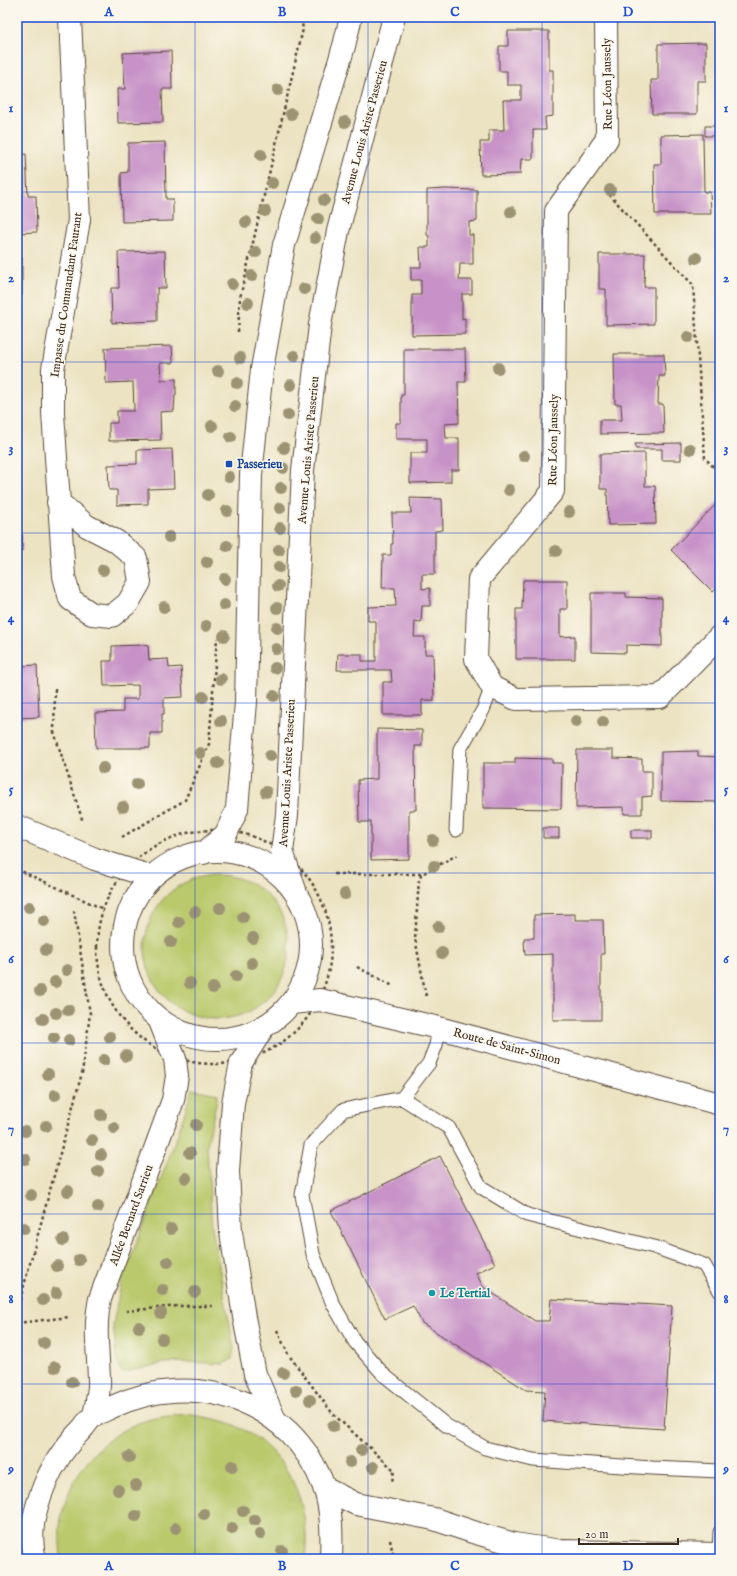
<svg xmlns="http://www.w3.org/2000/svg" width="737" height="1576" viewBox="0 0 737 1576" font-family="'IM FELL English',serif">
<rect width="100%" height="100%" fill="#fbf7ec"/>
<filter id="ink" filterUnits="userSpaceOnUse"><feTurbulence type="fractalNoise" baseFrequency=".025" numOctaves="2"/><feDisplacementMap in="SourceGraphic" scale="8" xChannelSelector="R" yChannelSelector="G"/><feConvolveMatrix kernelMatrix="1 2 1 2 8 2 1 2 1" color-interpolation-filters="sRGB"/></filter>
<filter id="wash" filterUnits="userSpaceOnUse"><feTurbulence type="fractalNoise" baseFrequency=".012" numOctaves="4" result="noise"/><feDisplacementMap in="SourceGraphic" scale="16" xChannelSelector="R" yChannelSelector="G"/><feGaussianBlur stdDeviation="0.9" result="paint"/><feColorMatrix in="noise" values="0 0 0 0 0 0 0 0 0 0 0 0 0 0 0 0 0 1.4 0 .05"/><feComposite in="paint" operator="in"/></filter>
<g filter="url(#wash)">
<rect width="100%" height="100%" fill="#ece3c2"/>
<path fill="#bac96c" stroke="#7a7a45" d="M145 947a72 72 0 1 1 144 0a72 72 0 1 1-144 0Z
M192,1089L218,1094L207,1146L212,1228L234,1348L232,1359L224,1364L189,1362L164,1363L122,1373L117,1362L113,1324L121,1284L179,1131Z
M186,1414C202,1417 219,1418 234,1425C287,1449 312,1503 305,1559H61C60,1543 58,1526 63,1510C73,1471 101,1438 138,1423C153,1417 170,1416 186,1414Z"/>
<g id="blocks">
<path fill="#c792c7" d="M508,31H549V70H553V116L545,117L546,130H533V159H521L520,174L481,175L480,142H489V130H504L503,100H521V85H507V71H499V46H508Z
M706,43V81H697V114H652L651,80H658V44Z
M171,51L172,89H162L163,122L118,123L117,89H125L123,53Z
M705,126H720V136H705Z
M703,134L704,192H710L711,214H655L654,164H661V135Z
M165,142L166,199H173V221L122,222L121,173L128,172V143Z
M26,154L28,196H36L37,232L17,233V155Z
M445,189L477,190V221L469,222V235H473V264H460L459,280H472V294H462V319L465,318V334L412,335V295H421V280H411V267H421L420,247H429V236L427,235V190Z
M165,251L166,288H157V321L112,323L111,288H119L118,252Z
M599,254H645L644,287H654V324L606,325V289H599Z
M17,258H22V295H17Z
M172,346L173,363H160L161,380L176,379V395H175L174,411L160,412L161,440L109,441V423H117V411H134L133,382L106,383L105,348Z
M404,349H465L466,382H458L459,423L445,424L446,438H459V470H451V482L410,483V453H427V439H396V423H401V395H404Z
M614,354H664L665,376H659L658,404H663L664,433L600,434V420H622L621,404H615Z
M681,443V460H662V449H636L635,444Z
M172,449L174,488L148,489V504L117,505V490H109L108,465L137,464V450Z
M645,453V486H655L656,524L608,525L607,489H600V454Z
M17,476H18L19,510H17Z
M410,498L442,499L443,530L435,531V574H422V589L430,588V606H422L421,622L415,621L414,637H425V654H433L434,700H422V715H383V682H392L391,670H337L338,654H362V661H376V621H368V607L396,606L395,588H382L383,555H391V544H393L392,513H411Z
M719,501L720,502V585L713,592L671,550Z
M17,534H22V551H17Z
M523,580H567V609H560V637L575,636V659H516V609H522Z
M591,593H626V597L662,598V646L626,645V653L591,652Z
M17,637H19L20,666L37,665L39,717L17,718Z
M143,645L148,646L149,660L168,659L169,668L181,667L183,697L164,698V714H162V733H150V748H96L95,713L123,712V699H138V685L104,686L103,661H112V646Z
M377,729L422,730V746H415L416,810H409V859L371,860V822H359L358,780L377,779Z
M577,750H613V758L642,759V771H652V796L642,797V814H624V807L576,808Z
M698,751V756L720,757V802L661,801V752Z
M515,758L552,759V763H562L561,809L483,808V763H515Z
M543,828H559V838H543Z
M631,830H652V838H631Z
M575,914V920H603L604,954H601V1020H553V954L525,955L524,938H534V915Z
M440,1156L495,1264L476,1273L483,1287L535,1321H549L551,1299L672,1306L664,1429L543,1421L545,1391L526,1390L422,1323L413,1306L385,1319L331,1211Z"/>
</g>
</g>
<g filter="url(#ink)">
<use href="#blocks" fill-opacity="0" stroke="#564637" stroke-width="1"/>
<g fill="none" stroke-linecap="round" stroke-linejoin="round">
<defs>
<path id="lane" d="M456,830L460,749L483,710L492,687
M439,1028L436,1045L429,1063L402,1098L343,1110L311,1145L302,1195L313,1254L333,1304L355,1342L384,1375L447,1426L485,1448L533,1460L652,1468L720,1471
M402,1098L449,1128L481,1187L527,1215L654,1247L704,1265L720,1291
M719,1554L720,1532"/>
<path id="street" d="M606,17L607,139L556,211L553,491L479,579L476,659L492,687L516,699L660,697L720,636
M58,502L87,526L116,541L136,558L140,582L128,603L112,616L92,614L70,599L64,576L53,413V369L79,220L70,17
M17,826L95,859L149,876
M292,1003L320,1000L439,1028L720,1104"/>
<path id="secondary" d="M123 945a94 94 0 1 1 188 0a94 94 0 1 1-188 0Z
M204,853L226,834L237,809L246,702L251,475L262,369L284,245L344,46L351,17
M295,890L282,851L287,815L303,470L320,325L338,231L394,17
M263,1028L241,1063L233,1103L228,1171L231,1232L244,1317L255,1374L275,1420
M94,1416C96,1404 100,1391 99,1379C98,1351 94,1326 100,1299L173,1100L177,1076L175,1059L159,1019
M324,1488L356,1504L434,1519L476,1533L514,1544L561,1551L720,1554
M35,1559C28,1533 35,1509 44,1486C53,1464 66,1445 83,1428C86,1424 90,1418 95,1415C100,1412 106,1410 112,1407C194,1368 291,1399 324,1487C332,1510 332,1535 331,1559"/>
</defs>
<use href="#lane" stroke="#564637" stroke-width="15"/>
<use href="#street" stroke="#564637" stroke-width="24"/>
<use href="#secondary" stroke="#564637" stroke-width="24"/>
<path stroke="#564637" stroke-width="2.5" stroke-dasharray="3 3" stroke-linecap="butt" d="M605,190L693,285L705,458L720,474
M238,332L240,298L303,29L301,17
M55,689L54,732L83,822
M97 947a117 117 0 1 1 234 0a117 117 0 1 1-234 0Z
M122,837L185,800L209,744L217,638
M17,869L103,909
M334,874H422
M357,967L393,986
M426,996L415,938L419,880L422,874L457,855
M17,1311L82,1073L90,1014L74,911
M126,1311L178,1306H213
M17,1323L70,1317
M277,1330L288,1354L333,1414L394,1470L392,1482
M390,1540L394,1559"/>
<use href="#lane" stroke="#fff" stroke-width="13"/>
<use href="#street" stroke="#fff" stroke-width="22"/>
<use href="#secondary" stroke="#fff" stroke-width="22"/>
</g>
<g fill="#9c9373">
<circle cx="278" cy="90" r="6"/>
<circle cx="291" cy="114" r="6"/>
<circle cx="345" cy="122" r="6"/>
<circle cx="261" cy="155" r="6"/>
<circle cx="272" cy="183" r="6"/>
<circle cx="610" cy="190" r="6"/>
<circle cx="324" cy="200" r="6"/>
<circle cx="265" cy="211" r="6"/>
<circle cx="511" cy="212" r="6"/>
<circle cx="318" cy="219" r="6"/>
<circle cx="246" cy="222" r="6"/>
<circle cx="315" cy="238" r="6"/>
<circle cx="256" cy="252" r="6"/>
<circle cx="696" cy="258" r="6"/>
<circle cx="252" cy="276" r="6"/>
<circle cx="232" cy="284" r="6"/>
<circle cx="304" cy="289" r="6"/>
<circle cx="248" cy="303" r="6"/>
<circle cx="688" cy="337" r="6"/>
<circle cx="294" cy="356" r="6"/>
<circle cx="240" cy="358" r="6"/>
<circle cx="498" cy="368" r="6"/>
<circle cx="218" cy="371" r="6"/>
<circle cx="237" cy="383" r="6"/>
<circle cx="291" cy="385" r="6"/>
<circle cx="235" cy="406" r="6"/>
<circle cx="288" cy="415" r="6"/>
<circle cx="212" cy="426" r="6"/>
<circle cx="231" cy="437" r="6"/>
<circle cx="284" cy="448" r="6"/>
<circle cx="690" cy="449" r="6"/>
<circle cx="524" cy="456" r="6"/>
<circle cx="283" cy="468" r="6"/>
<circle cx="229" cy="477" r="6"/>
<circle cx="281" cy="488" r="6"/>
<circle cx="509" cy="490" r="6"/>
<circle cx="208" cy="495" r="6"/>
<circle cx="280" cy="508" r="6"/>
<circle cx="227" cy="511" r="6"/>
<circle cx="569" cy="512" r="6"/>
<circle cx="280" cy="528" r="6"/>
<circle cx="169" cy="537" r="6"/>
<circle cx="227" cy="546" r="6"/>
<circle cx="279" cy="550" r="6"/>
<circle cx="556" cy="551" r="6"/>
<circle cx="207" cy="562" r="6"/>
<circle cx="279" cy="567" r="6"/>
<circle cx="103" cy="570" r="6"/>
<circle cx="225" cy="579" r="6"/>
<circle cx="278" cy="586" r="6"/>
<circle cx="224" cy="605" r="6"/>
<circle cx="164" cy="607" r="6"/>
<circle cx="277" cy="608" r="6"/>
<circle cx="206" cy="626" r="6"/>
<circle cx="277" cy="628" r="6"/>
<circle cx="224" cy="636" r="6"/>
<circle cx="276" cy="649" r="6"/>
<circle cx="275" cy="668" r="6"/>
<circle cx="221" cy="679" r="6"/>
<circle cx="274" cy="696" r="6"/>
<circle cx="203" cy="697" r="6"/>
<circle cx="221" cy="721" r="6"/>
<circle cx="576" cy="721" r="6"/>
<circle cx="603" cy="722" r="6"/>
<circle cx="200" cy="753" r="6"/>
<circle cx="270" cy="756" r="6"/>
<circle cx="218" cy="763" r="6"/>
<circle cx="103" cy="768" r="6"/>
<circle cx="137" cy="784" r="6"/>
<circle cx="266" cy="792" r="6"/>
<circle cx="123" cy="807" r="6"/>
<circle cx="433" cy="840" r="6"/>
<circle cx="434" cy="866" r="6"/>
<circle cx="345" cy="894" r="6"/>
<circle cx="29" cy="907" r="6"/>
<circle cx="220" cy="908" r="6"/>
<circle cx="195" cy="912" r="6"/>
<circle cx="243" cy="917" r="6"/>
<circle cx="44" cy="921" r="6"/>
<circle cx="179" cy="922" r="6"/>
<circle cx="438" cy="927" r="6"/>
<circle cx="253" cy="938" r="6"/>
<circle cx="171" cy="942" r="6"/>
<circle cx="46" cy="950" r="6"/>
<circle cx="442" cy="953" r="6"/>
<circle cx="252" cy="963" r="6"/>
<circle cx="67" cy="970" r="6"/>
<circle cx="236" cy="976" r="6"/>
<circle cx="55" cy="982" r="6"/>
<circle cx="190" cy="983" r="6"/>
<circle cx="213" cy="988" r="6"/>
<circle cx="40" cy="991" r="6"/>
<circle cx="68" cy="1010" r="6"/>
<circle cx="56" cy="1013" r="6"/>
<circle cx="43" cy="1019" r="6"/>
<circle cx="110" cy="1037" r="6"/>
<circle cx="54" cy="1038" r="6"/>
<circle cx="69" cy="1040" r="6"/>
<circle cx="126" cy="1056" r="6"/>
<circle cx="104" cy="1060" r="6"/>
<circle cx="48" cy="1074" r="6"/>
<circle cx="55" cy="1095" r="6"/>
<circle cx="101" cy="1115" r="6"/>
<circle cx="196" cy="1125" r="6"/>
<circle cx="46" cy="1126" r="6"/>
<circle cx="114" cy="1128" r="6"/>
<circle cx="25" cy="1131" r="6"/>
<circle cx="92" cy="1140" r="6"/>
<circle cx="190" cy="1153" r="6"/>
<circle cx="101" cy="1155" r="6"/>
<circle cx="25" cy="1159" r="6"/>
<circle cx="98" cy="1171" r="6"/>
<circle cx="186" cy="1178" r="6"/>
<circle cx="68" cy="1191" r="6"/>
<circle cx="31" cy="1195" r="6"/>
<circle cx="98" cy="1207" r="6"/>
<circle cx="24" cy="1228" r="6"/>
<circle cx="171" cy="1229" r="6"/>
<circle cx="63" cy="1240" r="6"/>
<circle cx="79" cy="1260" r="6"/>
<circle cx="168" cy="1262" r="6"/>
<circle cx="57" cy="1266" r="6"/>
<circle cx="163" cy="1290" r="6"/>
<circle cx="195" cy="1292" r="6"/>
<circle cx="56" cy="1293" r="6"/>
<circle cx="43" cy="1300" r="6"/>
<circle cx="161" cy="1313" r="6"/>
<circle cx="139" cy="1327" r="6"/>
<circle cx="162" cy="1339" r="6"/>
<circle cx="44" cy="1343" r="6"/>
<circle cx="55" cy="1367" r="6"/>
<circle cx="283" cy="1373" r="6"/>
<circle cx="72" cy="1382" r="6"/>
<circle cx="296" cy="1390" r="6"/>
<circle cx="310" cy="1400" r="6"/>
<circle cx="333" cy="1426" r="6"/>
<circle cx="361" cy="1450" r="6"/>
<circle cx="129" cy="1457" r="6"/>
<circle cx="350" cy="1462" r="6"/>
<circle cx="232" cy="1466" r="6"/>
<circle cx="373" cy="1467" r="6"/>
<circle cx="136" cy="1485" r="6"/>
<circle cx="118" cy="1490" r="6"/>
<circle cx="243" cy="1511" r="6"/>
<circle cx="204" cy="1514" r="6"/>
<circle cx="136" cy="1516" r="6"/>
<circle cx="255" cy="1520" r="6"/>
<circle cx="176" cy="1528" r="6"/>
<circle cx="232" cy="1528" r="6"/>
<circle cx="260" cy="1534" r="6"/>
<circle cx="282" cy="1551" r="6"/>
</g>
</g>
<path fill="none" stroke="#1d4ed8" stroke-width="1" stroke-opacity="0.55" d="M195,17V1559M368,17V1559M542,17V1559M17,192H720M17,362H720M17,533H720M17,703H720M17,873H720M17,1043H720M17,1214H720M17,1384H720"/>
<rect fill="#1a4fb4" stroke="#fbf7ec" stroke-width="1.5" x="225" y="460" width="8" height="8" rx="2"/>
<circle fill="#0f9aa8" stroke="#fbf7ec" stroke-width="1.5" cx="432" cy="1293" r="4"/>
<g text-anchor="middle" stroke-width="3" stroke-linejoin="round" paint-order="stroke">
<g font-size="12" fill="#3b2a1e" stroke="#fbf7ec">
<text transform="translate(607 84) rotate(-91)" y="4">Rue Léon Jaussely</text>
<text transform="translate(364 132) rotate(-75)" y="4">Avenue Louis Ariste Passerieu</text>
<text transform="translate(66 295) rotate(-82)" y="4">Impasse du Commandant Faurant</text>
<text transform="translate(553 440) rotate(-89)" y="4">Rue Léon Jaussely</text>
<text transform="translate(308 450) rotate(-85)" y="4">Avenue Louis Ariste Passerieu</text>
<text transform="translate(287 773) rotate(-87)" y="4">Avenue Louis Ariste Passerieu</text>
<text transform="translate(507 1046) rotate(15)" y="4">Route de Saint-Simon</text>
<text transform="translate(131 1215) rotate(-70)" y="4">Allée Bernard Sarrieu</text>
</g>
<g font-size="12" font-weight="bold" fill="#164399" stroke="#fbf7ec" text-anchor="start">
<text x="237" y="468">Passerieu</text>
</g>
<g font-size="12" font-weight="bold" fill="#0d838f" stroke="#fbf7ec" text-anchor="start">
<text x="440" y="1297">Le Tertial</text>
</g>
</g>
<rect width="737" height="1576" fill="none" stroke="#fbf7ec" stroke-width="44"/>
<path d="M579 1538v6h99v-6" fill="none" stroke="#3b2a1e" stroke-width="2"/>
<text x="585" y="1538" font-size="12" fill="#3b2a1e" stroke="#fbf7ec" stroke-width="3" paint-order="stroke">20 m</text>
<rect x="22" y="22" width="693" height="1532" fill="none" stroke="#1d4ed8" stroke-width="1.5"/>
<g font-size="13" text-anchor="middle" font-weight="bold" fill="#1d4ed8">
<text x="109" y="16">A</text>
<text x="282" y="16">B</text>
<text x="455" y="16">C</text>
<text x="628" y="16">D</text>
<text x="11" y="112">1</text>
<text x="726" y="112">1</text>
<text x="11" y="282">2</text>
<text x="726" y="282">2</text>
<text x="11" y="452">3</text>
<text x="726" y="452">3</text>
<text x="11" y="622">4</text>
<text x="726" y="622">4</text>
<text x="11" y="793">5</text>
<text x="726" y="793">5</text>
<text x="11" y="963">6</text>
<text x="726" y="963">6</text>
<text x="11" y="1133">7</text>
<text x="726" y="1133">7</text>
<text x="11" y="1303">8</text>
<text x="726" y="1303">8</text>
<text x="11" y="1473">9</text>
<text x="726" y="1473">9</text>
<text x="109" y="1570">A</text>
<text x="282" y="1570">B</text>
<text x="455" y="1570">C</text>
<text x="628" y="1570">D</text>
</g>
</svg>
